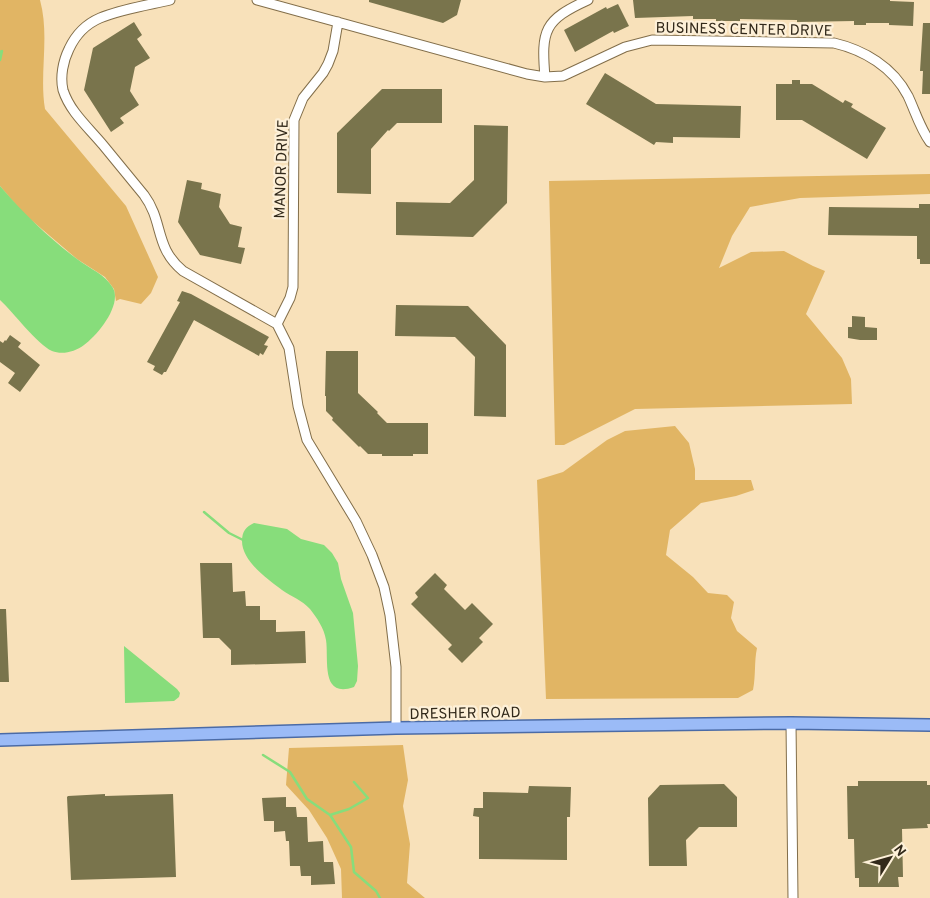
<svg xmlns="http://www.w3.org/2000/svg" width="930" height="898" viewBox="0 0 930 898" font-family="Overpass,sans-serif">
<rect width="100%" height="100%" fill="#f8e1ba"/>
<path fill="#e1b564" d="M0,0H40C50,36 39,74 45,109L126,206L158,277L151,293L141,304L120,299L116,301L114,289L105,277L77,259L23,213L0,186Z
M930,174V194L800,198L750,207L732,236L719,268L751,252L784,251L813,266L825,271L806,314L842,358L851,379L852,404L635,409L564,445H555L549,181Z
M675,426L689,443L695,469V480H751L754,490L736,496L701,503L670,530L666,555L693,577L708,593L727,595L734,602L731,618L737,631L757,648C754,662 756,675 753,690L738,698L546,699L537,480L563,472L607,440L625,431Z
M403,745L408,780L403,806L410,844L407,883L425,898H342L341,869L327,838L309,810L286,785L289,748Z"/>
<path fill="#87dd7b" d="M0,186C23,213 49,238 77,259C90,269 105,274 113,288C122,305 98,335 84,345C75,352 62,355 52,351C37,344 13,312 0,300Z
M254,523L287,529L301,539L324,545L332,553L338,563L341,579L353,613L358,666L357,681L354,687C320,699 329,659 326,640C324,628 317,618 310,609C302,600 292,597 282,590C267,579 242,561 242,541C242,531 246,527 254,523Z
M124,646L177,689L180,693L179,697L174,701L125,703Z"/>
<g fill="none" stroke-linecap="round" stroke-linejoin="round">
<path stroke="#87dd7b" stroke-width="2.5" d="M0,52L2,51L0,60
M204,512L229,533L243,540
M263,755L290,772L307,799L330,815
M354,782L368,798L349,809L330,815L351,847L354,872L376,891L380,898"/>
</g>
<path fill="#79744c" d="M369,0H461L457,15L443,23L369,2Z
M633,0H890V1L914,2L913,26L889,25V23H866V25H854V21L797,22V20L740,19V21H716V19H693V16L635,18Z
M618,4L629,26L614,33L613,31L575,52L564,30L606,7L607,9Z
M134,22L142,35L137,39L150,58L135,67L130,91L139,105L120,118L124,123L111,132L84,90L93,48Z
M923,23H930V94H922L923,71H920Z
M605,73L656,104L741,106L740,138L673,137V143L656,142L654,145L586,104Z
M792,80H800V84H812L843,103L845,100L853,104L851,107L886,128L867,159L802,120H776V84H792Z
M382,89H442V123H397L389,131L388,130L371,149V194L337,193V133Z
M474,125L508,126L507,203L473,237L396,235V202L450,203L474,180Z
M187,180L202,183L201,189L221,194L219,207L230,224L242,227L238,247L245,248L241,264L200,255L178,222Z
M919,204H930V264H920V259H917V236L828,235L829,207L919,208Z
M182,291L191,294L269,337L264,345L268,346L263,355L260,353L259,356L194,320L166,372H164L162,375L153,370L155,366L147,362L180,302L177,301Z
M396,305L468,306L506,345V417L474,416L475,357L455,337L395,336Z
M852,316L865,317V327L877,328V340H860L848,338V327H852Z
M10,335L21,343L18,347L40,365L20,392L8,383L15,373L0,362V341L3,343L5,340L6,341Z
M326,351H358V393L378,412L377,413L387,423H428V454H413V456H382V454H368L360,446L359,447L332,420L333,418L326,411V396H325Z
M200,563H232L233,592L245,591L246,606H260V620H276V632L305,631L306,663L231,665V650L219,638H203Z
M435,573L447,585L444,589L465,610L472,603L493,624L479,638L483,642L462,663L448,649L452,645L411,604L418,597L415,593Z
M0,609H6L9,682H0Z
M858,781H927V785H930V824H927L928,828L902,829L903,877H898L899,887H859V878H855L854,839H848L847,786H858Z
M724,784L737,797V827H699L686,840L687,866H649L648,798L660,785Z
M529,786L571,787L570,817H567V860L479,859V817L473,816L474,808H483V792L528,793Z
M105,794V796L173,794L176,877L71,880L67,797L68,796Z
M286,797V807H296L297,817H307L308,842L323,841L324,862H333L335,884L311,885V876H301L300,866H290L289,841H286L285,831L274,832V821H264L262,798Z"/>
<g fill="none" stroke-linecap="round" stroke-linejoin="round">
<defs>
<path id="minor" d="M170,0C148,5 122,9 100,18C86,24 75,36 69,49C63,61 60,77 63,90C70,112 89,128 103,145C117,162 130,178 144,195C164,222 154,247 183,271L277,324L289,348L298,406L307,440L356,521L372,555L384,587L390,615L396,667V728
M257,0L527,74L545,77L563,76L625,47L652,40L834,43C864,50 893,67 908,96C915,111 920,128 930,142
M545,77C541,30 544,20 588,0
M277,324L290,298L293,287L294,120L303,98L323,73L328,64L333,51L338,22
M791,723L793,898"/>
<path id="major" d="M0,740L396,728L791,723L930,725"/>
</defs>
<use href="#minor" stroke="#826e4a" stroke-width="11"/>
<use href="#major" stroke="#4b6ba6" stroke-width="14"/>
<use href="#minor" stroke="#fff" stroke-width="9"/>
<use href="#major" stroke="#9bbbf7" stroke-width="11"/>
</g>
<g text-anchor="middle" stroke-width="4.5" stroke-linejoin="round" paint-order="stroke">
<g font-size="15" fill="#32291a" stroke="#fdf0d8">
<text transform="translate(744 29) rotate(1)" y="5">BUSINESS CENTER DRIVE</text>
<text transform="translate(281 169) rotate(-88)" y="5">MANOR DRIVE</text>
<text transform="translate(465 713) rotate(-1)" y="5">DRESHER ROAD</text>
</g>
</g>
<g transform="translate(890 858) rotate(53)" stroke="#fdf0d8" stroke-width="4" paint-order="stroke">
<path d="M0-4L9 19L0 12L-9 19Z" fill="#32291a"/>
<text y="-8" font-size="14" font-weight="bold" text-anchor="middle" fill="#32291a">N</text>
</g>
</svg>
